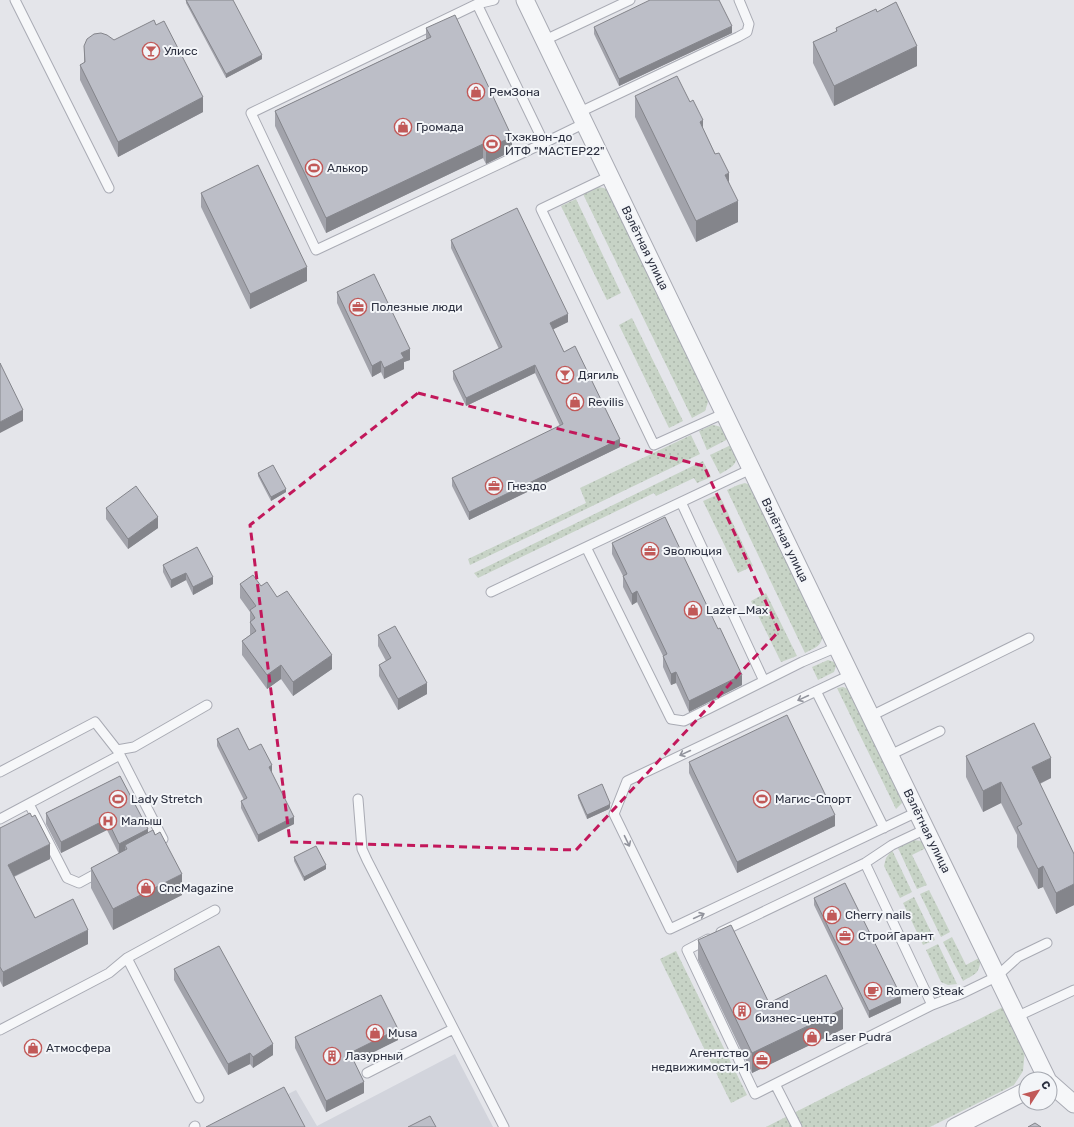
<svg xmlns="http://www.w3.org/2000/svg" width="1074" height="1127" viewBox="0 0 1074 1127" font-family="Rubik,sans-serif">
<defs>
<pattern id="grass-dots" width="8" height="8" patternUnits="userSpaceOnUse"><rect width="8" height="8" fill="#c7d3c6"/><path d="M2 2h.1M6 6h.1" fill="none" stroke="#abb6ab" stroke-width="1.8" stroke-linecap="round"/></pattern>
</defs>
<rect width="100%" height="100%" fill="#e4e5ea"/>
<path fill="#d2d4dc" d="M455,1054L493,1127H224L296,1090L317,1126Z"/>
<path fill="url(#grass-dots)" d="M598,187L604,188L610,192L707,395L708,402L705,411L692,418L583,194Z
M576,199L621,293L607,300L561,206Z
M632,318L683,421L669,428L619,325Z
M712,425C723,426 724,429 730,438L707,450L699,431Z
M691,435L700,454L470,565L468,559L586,503L580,488Z
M733,444C740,463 736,465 720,474L710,455Z
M703,461L711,477L697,483L694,478L656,496L654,493L478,578L474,573Z
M745,483L752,486L823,632C822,647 816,647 805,653L727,490L738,485Z
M719,494L753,566L738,573L703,501Z
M766,593L797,656L781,662L751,601Z
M828,660L837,663L834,672L818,680L812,667Z
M843,687L851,690L903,797L902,803L896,809L837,688Z
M913,840L921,841L928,847L912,855L927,885L917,889L898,848Z
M892,850L912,892L900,898L884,866L886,858Z
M929,890L950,932L941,937L920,894Z
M914,897L935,940L923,945L903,903Z
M952,937L966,965L981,957C979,974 977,973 963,981L943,942Z
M938,944L957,984L948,985L941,982L926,950Z
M676,951L747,1095L731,1103L660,959Z
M1003,1007L1025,1050L1023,1071L1014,1085L930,1127H766Z"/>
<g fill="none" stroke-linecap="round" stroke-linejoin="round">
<defs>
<path id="service" d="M15,0L109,188
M477,4L544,143L316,250L251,113L477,4L494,0
M545,40L630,0
M580,112L738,37L747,32L749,24L739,0
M544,143L585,123
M610,176L541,209L654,445L725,413
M681,502L764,681
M586,547L671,719L684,721L802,662L837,647
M491,592L751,469
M850,675L627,781L614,814L670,929L917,812
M816,691L884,828
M871,716L1029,638
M120,755L163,839L158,841
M890,755L940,731
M0,772L95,722L117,750L134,747L207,705
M358,799L362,849L367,860L504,1127
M29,804L67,878L79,883L101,871
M0,819L120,755L118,751
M865,863L932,1005
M721,932L865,863L892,845L926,829
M708,939L687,950L755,1094L932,1005L963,993L996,977L1018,957L1047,943
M127,958L199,1098
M1016,1017L1074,990
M0,1030L109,973L127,958L215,910
M367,1073L453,1029
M775,1084L797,1127
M194,1127L195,1126"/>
<path id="minor" d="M525,0L837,647L1047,1079
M1050,1083L1074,1104
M955,1127L1026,1091"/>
</defs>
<use href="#service" stroke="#a9abb4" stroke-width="11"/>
<use href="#minor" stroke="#a9abb4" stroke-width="19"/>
<use href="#service" stroke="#f6f7f9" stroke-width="9"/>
<use href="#minor" stroke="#f6f7f9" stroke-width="17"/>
</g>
<path fill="#a2a3ab" d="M186,0L262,59L226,78L186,3Z
M877,12L917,66L834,106L813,63V42L836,32V28Z
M594,27L732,33L619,86L594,34Z
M426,28L512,151L486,164L483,158L326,233L275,126V111L426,39Z
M84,46L203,112L118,157L80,80V65L84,63Z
M635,96L703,129L729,182L738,222L696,242L635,117Z
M201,193L307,281L250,309L201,207Z
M451,240L568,322L553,329L564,352L620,447L469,520L452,486V478L560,426L535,373L466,406L453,379V371L499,349L451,248Z
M337,292L410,360L404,362V369L384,379L381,372L372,377L337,303Z
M258,473L286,492L271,501L258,476Z
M106,508L158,528L128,549L106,519Z
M612,543L742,685L689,712L676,683L671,685L663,667V656L637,602L632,605L623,587V576L612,554Z
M197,547L213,584L193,595L186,580L171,588L163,572V565Z
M240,584L261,586L277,597L332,669L293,696L281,679L267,689L242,655V641L250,635V612L240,598Z
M378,635L427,694L398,710L379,676V665L386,661L378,646Z
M217,739L249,750L272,773H271L294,824L258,842L241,808V801L244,800L217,746Z
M966,756L1051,778L1040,784L1074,854V905L1056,914L1043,887L1038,889L1017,847V835L1001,803L983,812L966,777Z
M689,762L835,826L737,873L689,773Z
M120,776L148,833L182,895L113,930L91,888V868L119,854L107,830L61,853L46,824V813Z
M578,795L610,807L609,809L587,819L578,798Z
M0,828L50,859L14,877L35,918L88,944L3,987L0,981Z
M294,857L326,869L304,881L294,861Z
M814,898L901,1003L869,1018L814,905Z
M698,940L769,1003L843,1029L752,1073L698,960Z
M174,969L273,1055L253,1068L250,1064L228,1075L174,980Z
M295,1037L398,1040L354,1061L364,1093L326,1112L295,1048Z"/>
<path fill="#84858b" d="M732,26V33L619,86V79Z
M917,46V66L834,106V86Z
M262,55V59L226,78V74Z
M203,97V112L118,157V142Z
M703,120V141L700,122Z
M512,137V151L486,164V149Z
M483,144V158L326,233V218Z
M729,173V194L725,175Z
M738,201V222L696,242V221Z
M307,267V281L250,309V294Z
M568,314V322L550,331V323Z
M410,349V360L404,362V369L384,379V368L401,353Z
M381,361V372L372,377V366Z
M535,365V373L466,406V398Z
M23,410V421L0,433V422Z
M620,439V447L469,520V512Z
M286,489V492L271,501V497Z
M158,517V528L128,549V539Z
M186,573V580L171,588V580Z
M213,577V584L193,595V587Z
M637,591V602L632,605V594Z
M332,655V669L293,696V682Z
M281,665V679L267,689V675Z
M676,672V683L671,685V674Z
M742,675V685L689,712V701Z
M427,683V694L398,710V699Z
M1051,758V778L1032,787V767Z
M272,765V773L269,774V767Z
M1001,782V803L983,812V791Z
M610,803V807L609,809L587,819V815Z
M835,815V826L737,873V862Z
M294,817V824L258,842V835Z
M107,819V830L61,853V842Z
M148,829V840L125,845V852L119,855V844Z
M50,844V859L8,879V865Z
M326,865V869L304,881V877Z
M1043,866V887L1038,889V869Z
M182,874V895L113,930V909Z
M1074,884V905L1056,914V893Z
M88,930V944L3,987V972Z
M901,996V1003L869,1018V1011Z
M843,1009V1029L752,1073V1053Z
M398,1029V1040L350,1064V1053Z
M273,1044V1055L253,1068V1057Z
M250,1053V1064L228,1075V1064Z
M364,1082V1093L326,1112V1101Z"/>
<path fill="#bcbec7" stroke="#84858b" d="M186,0H233L262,55L226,74Z
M650,0H719L732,26L619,79L594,27Z
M896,2L917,46L834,86L813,42L837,31L836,28L876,9L877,12Z
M455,15L512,137L486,149L483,144L326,218L275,111L431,37L426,28Z
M154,20L156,25L164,21L203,97L118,142L80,65L85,62L84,46L87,39L94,34L101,33L107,35L114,40Z
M677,76L690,102L693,100L703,120L700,122L715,154L719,153L729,173L725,175L738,201L696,221L635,96Z
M258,165L307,267L250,294L201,193Z
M517,208L568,314L550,323L564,352L575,346L620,439L469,512L452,478L563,424L535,365L466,398L453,371L502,347L451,240Z
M374,274L410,349L401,353L404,358L384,368L381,361L372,366L337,292Z
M0,363L23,410L0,422Z
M273,465L286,489L271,497L258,473Z
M136,486L158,517L128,539L106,508Z
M665,517L718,629L720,628L742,675L689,701L676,672L671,674L663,656L667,654L637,591L632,594L623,576L627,574L612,543Z
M197,547L213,577L193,587L186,573L171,580L163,565Z
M253,575L261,586L267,582L277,597L287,591L332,655L293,682L281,665L267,675L242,641L256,631L250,622L255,618L250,610L256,606L240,584Z
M395,626L427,683L398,699L379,665L391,658L378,635Z
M787,715L835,815L737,862L689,762Z
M1034,723L1051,758L1032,767L1074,854V884L1056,893L1043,866L1038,869L1017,827L1022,824L1001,782L983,791L966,756Z
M238,728L249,750L261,744L272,765L269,767L294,817L258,835L241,801L247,798L217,739Z
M120,776L148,829L119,844L107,819L61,842L46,813Z
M602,784L610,803L609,805L587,815L578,795Z
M30,813L32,817L35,815L50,844L8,865L35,918L73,899L88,930L3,972L0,967V828Z
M153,830L155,835L160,832L182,874L113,909L91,868L127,849L125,845Z
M316,846L326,865L304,877L294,857Z
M845,883L901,996L869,1011L814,898Z
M731,925L769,1003L826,975L843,1009L752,1053L698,940Z
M219,946L273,1044L253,1057L250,1053L228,1064L174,969Z
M381,995L398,1029L350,1053L364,1082L326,1101L295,1037Z
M284,1087L305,1127H206Z
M430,1116L436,1127H408Z
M1035,1123L1041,1127H1028Z"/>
<defs><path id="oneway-shaft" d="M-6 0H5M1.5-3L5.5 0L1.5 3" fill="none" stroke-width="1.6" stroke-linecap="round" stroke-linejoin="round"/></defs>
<g stroke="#92949d">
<use href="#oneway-shaft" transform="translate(803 698) rotate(155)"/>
<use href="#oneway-shaft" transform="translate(685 753) rotate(155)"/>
<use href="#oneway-shaft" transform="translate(627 841) rotate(64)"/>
<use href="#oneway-shaft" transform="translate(699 916) rotate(-25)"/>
</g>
<path fill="none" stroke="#c2185b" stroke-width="3" stroke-dasharray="8 5" stroke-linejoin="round" d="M418,393L704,466L779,631L576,850L290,842L250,525Z"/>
<defs>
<symbol id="bar-ring" viewBox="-11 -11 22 22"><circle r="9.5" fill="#f3f5f8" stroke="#c15958" stroke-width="1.5"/><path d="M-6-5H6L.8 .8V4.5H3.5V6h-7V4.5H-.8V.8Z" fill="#c15958"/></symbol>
<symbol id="shop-ring" viewBox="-11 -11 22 22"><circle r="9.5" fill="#f3f5f8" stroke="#c15958" stroke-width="1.5"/><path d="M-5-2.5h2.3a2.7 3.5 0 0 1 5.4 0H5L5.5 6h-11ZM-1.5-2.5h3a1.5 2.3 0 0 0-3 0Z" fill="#c15958"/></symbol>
<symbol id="stadium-ring" viewBox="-11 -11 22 22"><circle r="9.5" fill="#f3f5f8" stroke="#c15958" stroke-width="1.5"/><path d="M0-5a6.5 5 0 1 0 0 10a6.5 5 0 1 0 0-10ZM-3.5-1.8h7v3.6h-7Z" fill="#c15958"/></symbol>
<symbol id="office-ring" viewBox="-11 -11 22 22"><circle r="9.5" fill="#f3f5f8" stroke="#c15958" stroke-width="1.5"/><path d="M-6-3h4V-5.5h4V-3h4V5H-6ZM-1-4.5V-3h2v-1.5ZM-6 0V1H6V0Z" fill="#c15958"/></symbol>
<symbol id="hospital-ring" viewBox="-11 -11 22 22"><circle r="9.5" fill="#f3f5f8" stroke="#c15958" stroke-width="1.5"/><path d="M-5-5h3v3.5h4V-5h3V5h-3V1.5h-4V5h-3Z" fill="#c15958"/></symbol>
<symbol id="cafe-ring" viewBox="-11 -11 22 22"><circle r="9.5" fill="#f3f5f8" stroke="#c15958" stroke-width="1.5"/><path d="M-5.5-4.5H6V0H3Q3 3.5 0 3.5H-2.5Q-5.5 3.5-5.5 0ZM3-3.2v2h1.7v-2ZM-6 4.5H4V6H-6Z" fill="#c15958"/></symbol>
<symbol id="building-ring" viewBox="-11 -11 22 22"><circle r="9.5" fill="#f3f5f8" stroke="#c15958" stroke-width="1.5"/><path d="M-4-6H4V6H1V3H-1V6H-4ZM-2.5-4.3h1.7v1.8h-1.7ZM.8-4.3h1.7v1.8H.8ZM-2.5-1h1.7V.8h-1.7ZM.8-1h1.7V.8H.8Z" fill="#c15958"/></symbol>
</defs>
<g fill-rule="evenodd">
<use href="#bar-ring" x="141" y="41" width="20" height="20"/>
<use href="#shop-ring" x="466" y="82" width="20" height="20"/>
<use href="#shop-ring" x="393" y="117" width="20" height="20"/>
<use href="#stadium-ring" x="482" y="134" width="20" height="20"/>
<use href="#stadium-ring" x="304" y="158" width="20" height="20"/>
<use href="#office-ring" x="348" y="297" width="20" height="20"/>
<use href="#bar-ring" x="555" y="365" width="20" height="20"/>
<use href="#shop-ring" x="565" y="392" width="20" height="20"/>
<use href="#office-ring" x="484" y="476" width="20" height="20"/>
<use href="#office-ring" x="640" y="541" width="20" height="20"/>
<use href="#shop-ring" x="683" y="600" width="20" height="20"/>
<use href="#stadium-ring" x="108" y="789" width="20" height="20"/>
<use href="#stadium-ring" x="752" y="789" width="20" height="20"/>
<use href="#hospital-ring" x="98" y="811" width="20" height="20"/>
<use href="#shop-ring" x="136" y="878" width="20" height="20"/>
<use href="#shop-ring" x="822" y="905" width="20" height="20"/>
<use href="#office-ring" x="835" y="926" width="20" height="20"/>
<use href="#cafe-ring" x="863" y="981" width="20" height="20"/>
<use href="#building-ring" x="732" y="1001" width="20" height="20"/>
<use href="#shop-ring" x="365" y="1023" width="20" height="20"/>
<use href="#shop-ring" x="802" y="1027" width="20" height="20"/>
<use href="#shop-ring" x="23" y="1038" width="20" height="20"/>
<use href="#building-ring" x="322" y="1046" width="20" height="20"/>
<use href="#office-ring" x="752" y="1050" width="20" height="20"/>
</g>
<g text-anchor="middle" stroke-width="4" stroke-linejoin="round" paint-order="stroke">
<g font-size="12" fill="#2d3141" stroke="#f3f5f8" text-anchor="start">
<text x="164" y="55">Улисс</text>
<text x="489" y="96">РемЗона</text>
<text x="416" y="131">Громада</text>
<text x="505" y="141">Тхэквон-до<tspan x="505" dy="14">ИТФ "МАСТЕР22"</tspan></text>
<text x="327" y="172">Алькор</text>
<text x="371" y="311">Полезные люди</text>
<text x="578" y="379">Дягиль</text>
<text x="588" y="406">Revilis</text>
<text x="507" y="490">Гнездо</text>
<text x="663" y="555">Эволюция</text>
<text x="706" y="614">Lazer_Max</text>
<text x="131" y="803">Lady Stretch</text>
<text x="775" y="803">Магис-Спорт</text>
<text x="121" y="825">Малыш</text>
<text x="159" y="892">CncMagazine</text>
<text x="845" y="919">Cherry nails</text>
<text x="858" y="940">СтройГарант</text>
<text x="886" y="995">Romero Steak</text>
<text x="755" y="1008">Grand<tspan x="755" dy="14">бизнес-центр</tspan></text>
<text x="388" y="1037">Musa</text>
<text x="825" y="1041">Laser Pudra</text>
<text x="46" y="1052">Атмосфера</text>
<text x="749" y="1057" text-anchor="end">Агентство<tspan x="749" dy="14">недвижимости-1</tspan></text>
<text x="345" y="1060">Лазурный</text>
</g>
<g font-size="12" fill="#2d3141" stroke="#f3f5f8">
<text transform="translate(645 248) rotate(64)" y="4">Взлётная улица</text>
<text transform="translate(785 540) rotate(64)" y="4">Взлётная улица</text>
<text transform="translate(927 831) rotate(64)" y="4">Взлётная улица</text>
</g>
</g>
<g transform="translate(1038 1091) rotate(54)"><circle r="19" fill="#f3f5f8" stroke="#a4a7af"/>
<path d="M0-3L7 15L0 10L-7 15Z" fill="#c15958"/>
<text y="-6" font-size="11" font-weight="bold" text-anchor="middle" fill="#2d3141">С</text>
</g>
</svg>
